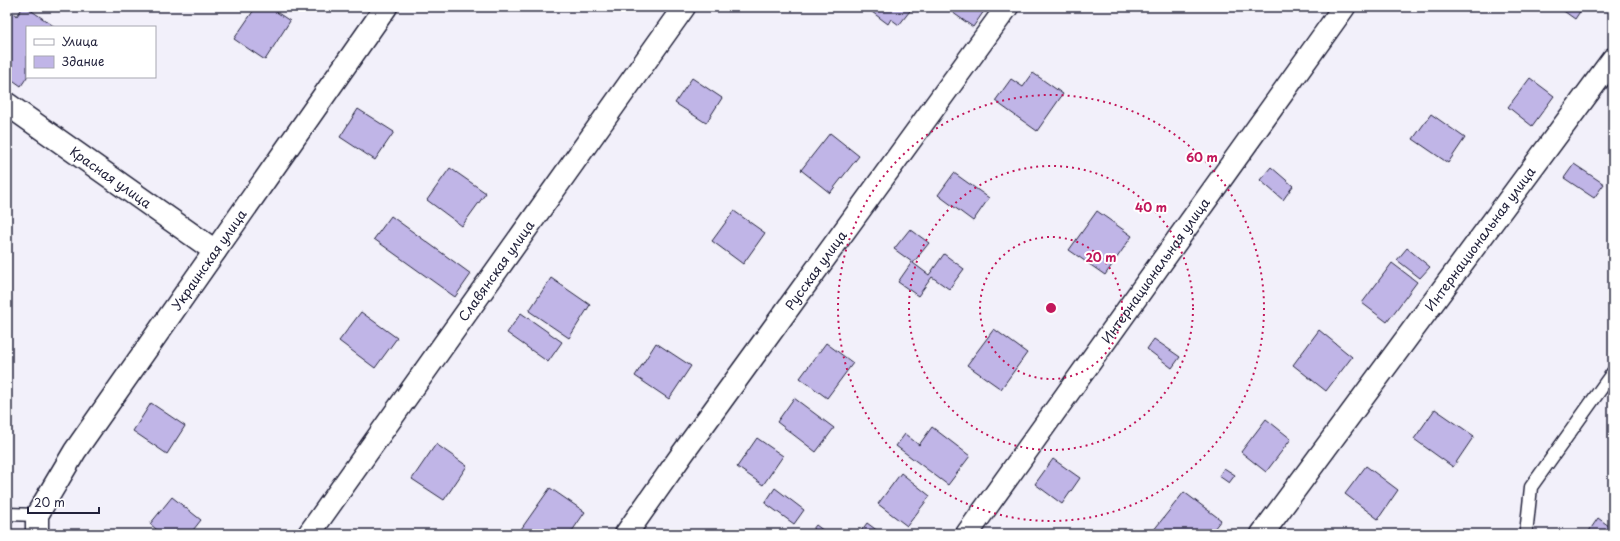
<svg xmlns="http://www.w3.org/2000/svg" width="1620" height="541" viewBox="0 0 1620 541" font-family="'Playpen Sans',sans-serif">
<rect width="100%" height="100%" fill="#f2f0fa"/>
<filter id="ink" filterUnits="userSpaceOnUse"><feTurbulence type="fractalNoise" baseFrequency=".025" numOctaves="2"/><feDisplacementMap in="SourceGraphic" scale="8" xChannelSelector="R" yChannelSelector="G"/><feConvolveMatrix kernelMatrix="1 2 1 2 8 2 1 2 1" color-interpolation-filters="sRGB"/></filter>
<g filter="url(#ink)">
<path fill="#c0b5e7" stroke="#22223b" d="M23,7H26L55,27H27V77L21,86L7,76V9L17,16Z
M256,7H269L290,21L265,60L234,39Z
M874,7H913L899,25L891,19L888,24L872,12Z
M951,7H979L984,11L973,27L949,10Z
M1558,7H1583L1575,19Z
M1033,73L1063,94L1037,131L995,101L1011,79L1023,87Z
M692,78L722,98L706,123L675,103Z
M1530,78L1554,96L1532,126L1508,107Z
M358,109L394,132L375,160L340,137Z
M1431,114L1465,138L1448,163L1413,139Z
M830,133L859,156L830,193L801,170Z
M1574,164L1604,184L1594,198L1564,178Z
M1271,167L1293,186L1283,200L1260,180Z
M450,168L486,193L462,226L427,200Z
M954,173L989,198L973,221L938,195Z
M734,211L765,233L743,264L712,241Z
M1097,211L1132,236L1105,275L1069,250Z
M391,216L471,274L455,297L374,239Z
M910,229L929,243L913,263L929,275L944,254L964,269L949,289L932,277L918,296L898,282L912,262L894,249Z
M1407,248L1430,267L1420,278L1397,260Z
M1392,263L1417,282L1387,322L1362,303Z
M551,278L590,305L569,338L529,311Z
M361,312L397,338L375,368L339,341Z
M521,313L562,342L548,362L507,333Z
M994,329L1027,353L1001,389L967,365Z
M1319,330L1352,357L1326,391L1293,365Z
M1154,339L1180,357L1172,368L1147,349Z
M656,343L691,366L669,399L635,376Z
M826,343L853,363L827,398L800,378Z
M794,398L834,428L816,452L777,422Z
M151,403L185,426L167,454L133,431Z
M1435,409L1474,436L1453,467L1414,439Z
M1266,419L1291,439L1266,472L1241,452Z
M932,427L970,456L948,485L896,446L905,434L919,445Z
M757,438L783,456L763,485L737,467Z
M436,444L467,466L444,500L412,479Z
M1053,459L1080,478L1062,504L1035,484Z
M1366,466L1398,490L1378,519L1345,494Z
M1224,468L1235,475L1229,483L1219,476Z
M901,473L930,496L907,526L878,504Z
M550,488L585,512L570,534H522L519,532Z
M775,488L804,510L794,524L765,503Z
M1184,492L1221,520L1210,534H1156L1153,531Z
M172,497L201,520L190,534H162L150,524Z
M1598,518L1613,529V534H1587Z
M867,523L882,534H859Z
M816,525L828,534H809Z"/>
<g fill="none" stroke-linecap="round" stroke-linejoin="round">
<defs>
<path id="service" d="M7,514L37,515
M1526,534L1531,487L1613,372"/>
<g id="minor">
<path id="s1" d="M7,104L215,251"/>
<path id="s2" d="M37,534V515L75,451L386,7"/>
<path id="s3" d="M309,534L684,7"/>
<path id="s4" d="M626,534L683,453L1007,7"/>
<path id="s5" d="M1262,534L1613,59"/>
</g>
<g id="tertiary">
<path id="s6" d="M967,534L1344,7"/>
</g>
</defs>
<use href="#service" stroke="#22223b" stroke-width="15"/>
<use href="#minor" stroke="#22223b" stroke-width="25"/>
<use href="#tertiary" stroke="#22223b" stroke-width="25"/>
<use href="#service" stroke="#fff" stroke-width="12"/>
<use href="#minor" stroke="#fff" stroke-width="22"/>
<use href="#tertiary" stroke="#fff" stroke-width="22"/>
</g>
</g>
<g fill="none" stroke="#c2185b" stroke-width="2" stroke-dasharray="2 4">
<circle cx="1051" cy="308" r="71"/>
<circle cx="1051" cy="308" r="142"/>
<circle cx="1051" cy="308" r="213"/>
</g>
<g text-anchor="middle" stroke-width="4" stroke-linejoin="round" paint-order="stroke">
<g font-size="13" fill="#22223b" stroke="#fff">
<text dy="5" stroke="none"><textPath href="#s1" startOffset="127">Красная улица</textPath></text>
<text dy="5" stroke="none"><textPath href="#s5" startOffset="367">Интернациональная улица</textPath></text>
<text dy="5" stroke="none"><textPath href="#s2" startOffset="327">Украинская улица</textPath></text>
<text dy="5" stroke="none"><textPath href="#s3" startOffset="323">Славянская улица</textPath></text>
<text dy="5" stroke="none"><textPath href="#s4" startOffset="325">Русская улица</textPath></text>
<text dy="5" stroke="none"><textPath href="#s6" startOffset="324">Интернациональная улица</textPath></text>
</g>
</g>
<circle cx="1051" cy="308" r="6" fill="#c2185b" stroke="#fff" stroke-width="2"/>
<g font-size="12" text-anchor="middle" font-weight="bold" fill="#c2185b" stroke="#fff" stroke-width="4" stroke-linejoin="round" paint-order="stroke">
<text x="1202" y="162">60 m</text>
<text x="1151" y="212">40 m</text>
<text x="1101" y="262">20 m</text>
</g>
<rect width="1620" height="541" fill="none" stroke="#fff" stroke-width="24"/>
<rect x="12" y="12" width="1596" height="517" fill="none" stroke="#22223b" stroke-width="1.5" filter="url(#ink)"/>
<rect x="26" y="26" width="130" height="52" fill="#ffffff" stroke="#a7a7b1"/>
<rect x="34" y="39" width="20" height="6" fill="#ffffff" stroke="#a7a7b1"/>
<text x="62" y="46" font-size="12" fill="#22223b">Улица</text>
<rect x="34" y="56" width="20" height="12" fill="#c0b5e7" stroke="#a7a7b1"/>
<text x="62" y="66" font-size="12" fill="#22223b">Здание</text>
<path d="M28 507v6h71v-6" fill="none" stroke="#22223b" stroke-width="2"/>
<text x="34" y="507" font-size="12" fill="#22223b" stroke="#ffffff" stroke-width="3" paint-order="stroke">20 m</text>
</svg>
